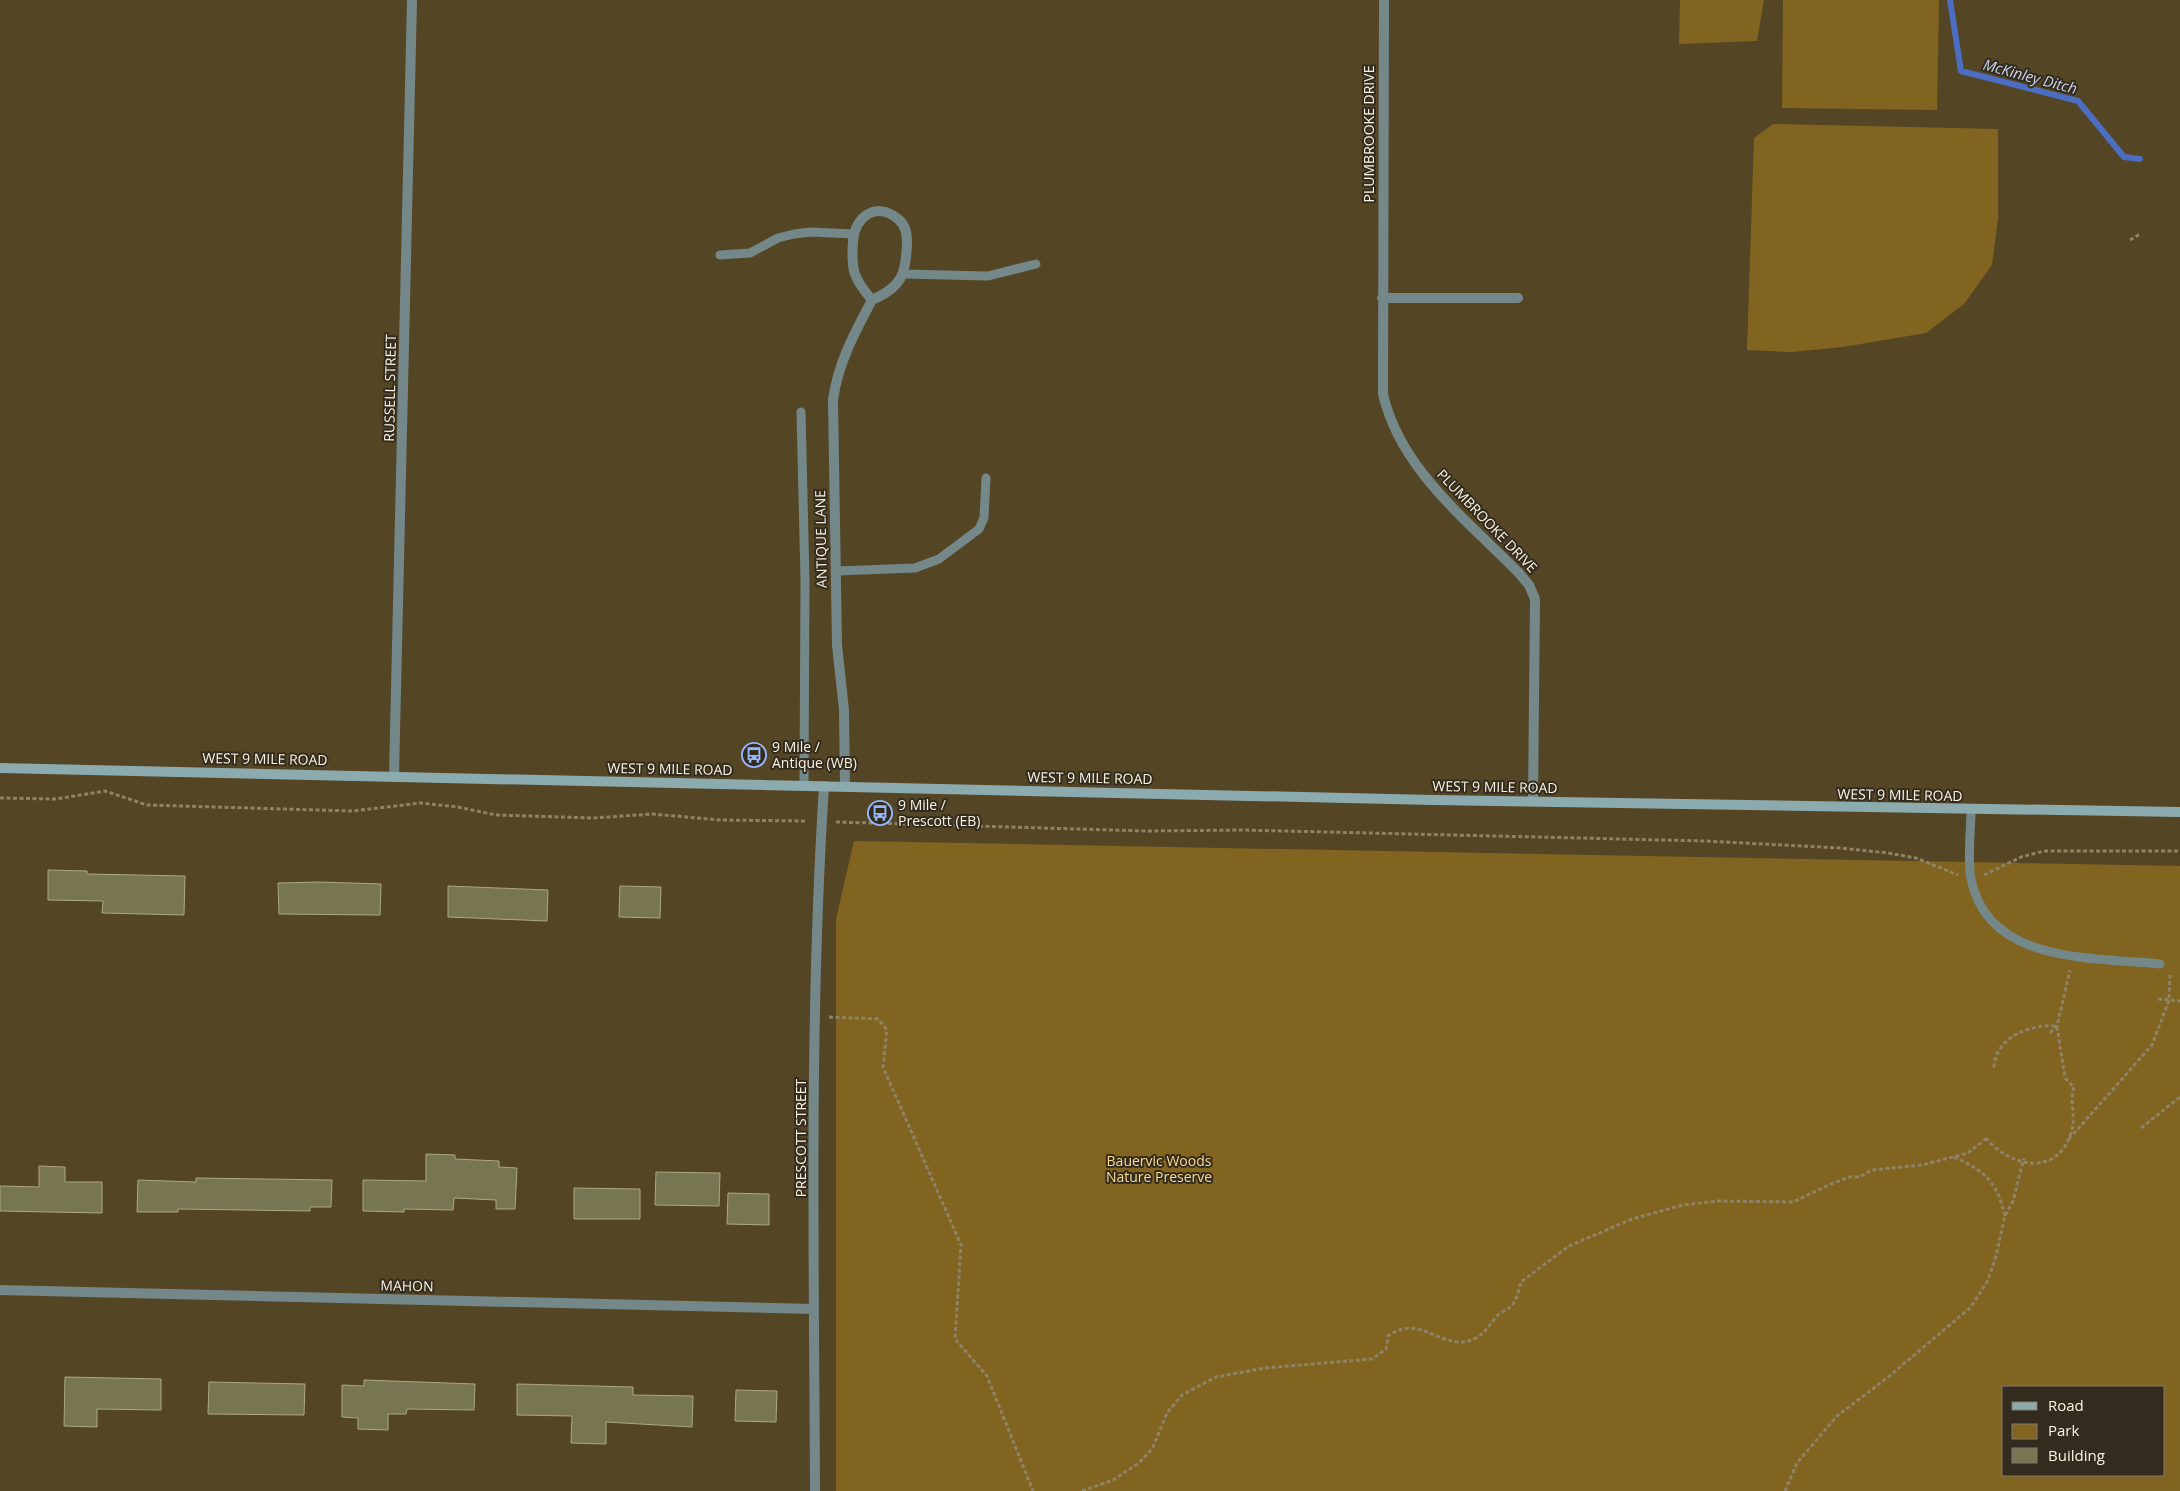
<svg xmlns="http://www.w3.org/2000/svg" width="2180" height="1491" viewBox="0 0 2180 1491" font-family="'Open Sans',sans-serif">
<rect width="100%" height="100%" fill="#544525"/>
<path fill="#816420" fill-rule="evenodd" d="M1680,0H1764L1757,41L1679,44Z
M1783,0H1939L1937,110L1782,108Z
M1773,124L1998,129V218L1992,265L1964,304L1926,333L1843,347L1791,352L1747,350L1754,138Z
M854,841L2180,866V1491H836V919ZM2004,1387H2164V1475H2004Z"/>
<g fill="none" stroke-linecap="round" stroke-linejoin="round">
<path stroke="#4c6ec2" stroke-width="6" d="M1950,0L1961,71L2078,101L2124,157L2140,159"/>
</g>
<path fill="#777552" stroke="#aba984" d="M48,870L87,871V874L185,876L184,915L102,913L103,901L48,900Z
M320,882L381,884L380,915L279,914L278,883Z
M448,886L548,890L547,921L448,917Z
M620,886L661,887L660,918L619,917Z
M426,1154L455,1155V1159L499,1161V1167L517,1168L515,1209H496V1200L454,1198L453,1210L404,1209V1212L363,1211V1180L426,1181Z
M39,1166L65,1167V1182H102V1213L0,1211V1186L39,1187Z
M656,1172L720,1173L719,1206L655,1205Z
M196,1178L332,1180L331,1207H310V1211L178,1209V1212H137L138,1180L196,1182Z
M574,1188L640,1189V1219H574Z
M728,1193L769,1194V1225L727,1224Z
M65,1377L161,1379V1410L97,1409V1427L64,1426Z
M364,1380L475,1384L474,1410L407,1409L406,1414H388V1430L358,1429V1418L342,1417V1385L364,1386Z
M209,1382L305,1384L304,1415L208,1414Z
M517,1384L633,1387V1395L693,1396L692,1427L606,1422V1444L571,1443L572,1416L517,1415Z
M736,1390L777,1391L776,1422L735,1421Z"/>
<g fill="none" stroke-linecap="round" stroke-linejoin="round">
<path stroke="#8f8267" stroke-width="3" stroke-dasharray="4 2.5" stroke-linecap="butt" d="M2130,240L2140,234
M0,798L56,799L105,791L147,805L352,811L420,803L458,807L496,815L594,818L652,814L720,820L807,821
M836,822L1147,831L1242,830L1705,841L1840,848L1888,853L1916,858L1958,875
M1984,875L2021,857L2044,851H2180
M2158,999L2180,1001
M829,1017L878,1019L887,1030L883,1067L961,1245L955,1339L987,1376L1033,1491
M2050,1033L2057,1026L2070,970
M2141,1128L2180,1097
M1986,1138C2011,1169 2061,1177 2072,1129C2076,1115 2069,1101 2074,1087L2065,1078L2057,1026C2030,1024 1995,1037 1994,1068
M2069,1139L2152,1045L2169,1000L2170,975
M1954,1157C1985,1171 1997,1182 2005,1216
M1082,1491L1113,1480L1139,1463L1152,1449L1167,1413L1182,1395L1216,1377L1265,1368L1372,1359L1386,1349L1388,1336C1422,1311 1443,1355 1476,1338C1486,1332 1490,1324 1497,1316C1502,1311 1510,1309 1513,1304C1517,1299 1519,1289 1521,1282L1569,1246L1632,1219L1683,1205L1718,1201L1793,1202L1831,1184L1849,1177H1859L1872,1170L1922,1165L1968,1153L1988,1137
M1785,1491L1797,1463L1837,1416L1887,1378L1971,1307L1987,1282L1995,1260L2005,1216L2013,1201L2024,1158"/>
<path stroke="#74888a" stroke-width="9" d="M720,255L750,253L778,238L794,234L811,232L854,234
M904,274L988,276L1036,264
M801,412L805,580L804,785
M836,571L915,568L939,559L979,529L984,518L986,478
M1971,810C1971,831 1967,857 1971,879C1988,964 2092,957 2160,964"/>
<path stroke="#74888a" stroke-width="10" d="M1384,0L1383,394C1400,469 1467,520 1519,573L1529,585L1535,599L1533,801
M1382,298H1518
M394,776L412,0
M845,786L844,710L837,645L833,400C838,363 855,332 872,300C902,287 906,274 907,243C907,234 906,225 898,219C877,201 855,216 853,241C851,270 853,278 872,300
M0,1290L814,1309
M815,1491C814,1256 809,1020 824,786"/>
<path stroke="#8cabaf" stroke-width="10" d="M0,768L1434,800L2180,812"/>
</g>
<defs>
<symbol id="bus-ring" viewBox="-11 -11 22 22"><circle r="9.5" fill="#332c1e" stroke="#96b6fd" stroke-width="1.5"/><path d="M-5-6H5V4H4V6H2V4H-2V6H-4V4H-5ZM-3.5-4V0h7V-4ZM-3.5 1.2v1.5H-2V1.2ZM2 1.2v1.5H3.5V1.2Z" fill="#96b6fd"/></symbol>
</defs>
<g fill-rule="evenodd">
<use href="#bus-ring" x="740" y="741" width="28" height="28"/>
<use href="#bus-ring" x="866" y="799" width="28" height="28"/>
</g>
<g text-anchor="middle" stroke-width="4" stroke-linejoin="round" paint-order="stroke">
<g font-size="14" fill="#fbf2e0" stroke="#332c1e">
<text transform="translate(1369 134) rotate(-90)" y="5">PLUMBROOKE DRIVE</text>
<text transform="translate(390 388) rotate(-89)" y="5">RUSSELL STREET</text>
<text transform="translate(1487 521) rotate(46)" y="5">PLUMBROOKE DRIVE</text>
<text transform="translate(821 539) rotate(-91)" y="5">ANTIQUE LANE</text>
<text transform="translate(265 759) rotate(1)" y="5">WEST 9 MILE ROAD</text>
<text transform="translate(670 769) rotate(1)" y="5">WEST 9 MILE ROAD</text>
<text transform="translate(1090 778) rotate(1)" y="5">WEST 9 MILE ROAD</text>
<text transform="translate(1495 787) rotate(1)" y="5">WEST 9 MILE ROAD</text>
<text transform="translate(1900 795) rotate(1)" y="5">WEST 9 MILE ROAD</text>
<text transform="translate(801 1138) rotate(-90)" y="5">PRESCOTT STREET</text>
<text transform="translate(407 1286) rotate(1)" y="5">MAHON</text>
</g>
<g font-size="14" fill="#fbf2e0" stroke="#332c1e" text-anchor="start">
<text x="772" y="752">9 Mile /<tspan x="772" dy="16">Antique (WB)</tspan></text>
<text x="898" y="810">9 Mile /<tspan x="898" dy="16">Prescott (EB)</tspan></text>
</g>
<g font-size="14" fill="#fcda90" stroke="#332c1e">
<text x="1159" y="1166">Bauervic Woods<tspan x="1159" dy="16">Nature Preserve</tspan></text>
</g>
<g font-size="15" font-style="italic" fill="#c9d3ea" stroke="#332c1e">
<text transform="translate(2030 77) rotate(15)" y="5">McKinley Ditch</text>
</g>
</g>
<rect x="2002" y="1386" width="162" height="90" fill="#332c1e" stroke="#837b6c"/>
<rect x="2012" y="1402" width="25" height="8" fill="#8cabaf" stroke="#837b6c"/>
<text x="2048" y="1411" font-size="15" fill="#fbf2e0">Road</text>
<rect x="2012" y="1424" width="25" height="15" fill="#816420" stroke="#837b6c"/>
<text x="2048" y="1436" font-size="15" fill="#fbf2e0">Park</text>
<rect x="2012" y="1448" width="25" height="15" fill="#777552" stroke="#837b6c"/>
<text x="2048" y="1461" font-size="15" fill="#fbf2e0">Building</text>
</svg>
